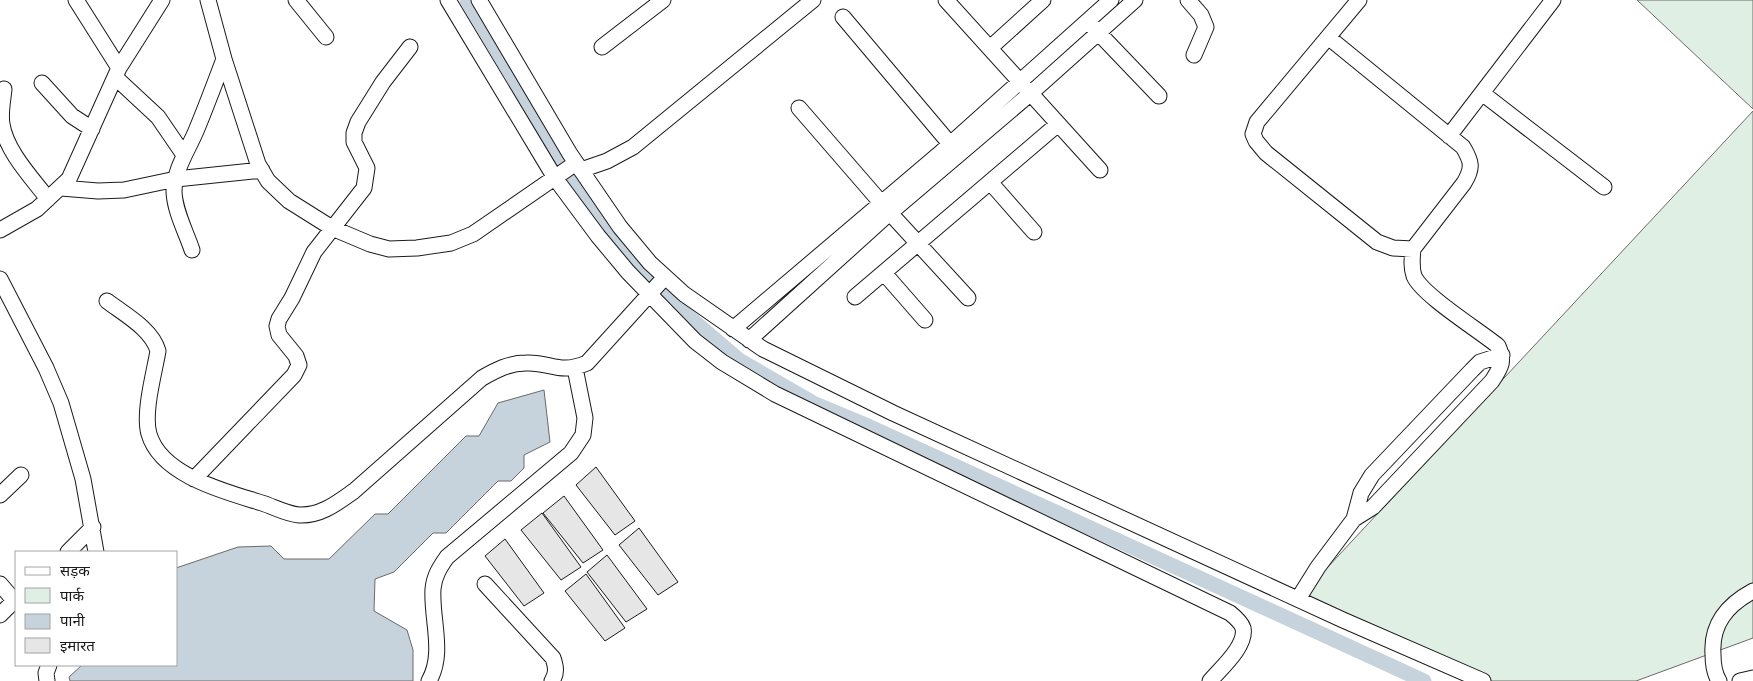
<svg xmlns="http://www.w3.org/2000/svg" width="1753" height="681" viewBox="0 0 1753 681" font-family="Spectral,'Noto Sans Devanagari',serif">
<rect width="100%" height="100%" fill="#fff"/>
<path fill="#e0efe3" stroke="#6a6a6a" d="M1637,0H1753V109Z
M1753,111V638L1636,681H1489L1298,599Z"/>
<path fill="#c6d2dc" stroke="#6a6a6a" d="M544,390L550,442L524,455V468L511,481H498L446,533H433L394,572L375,579L374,611L407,630L413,650V681H70L69,677L82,665H176V568L238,547L271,546L284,559H329L375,514H388L466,436H479L498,403Z"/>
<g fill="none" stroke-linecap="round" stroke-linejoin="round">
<path stroke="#c6d2dc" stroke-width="15" d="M467,0L564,163L597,215L648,278L676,306L739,360L815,404L868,426L1424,681"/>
</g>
<path fill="#e6e6e6" stroke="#1a1a1a" d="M596,467L635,521L615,535L576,485Z
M564,496L603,550L583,563L543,513Z
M542,513L581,567L561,580L521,530Z
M639,528L678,582L658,595L619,545Z
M505,539L544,593L524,606L485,556Z
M607,555L647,609L626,622L587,572Z
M586,574L625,628L605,641L565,591Z"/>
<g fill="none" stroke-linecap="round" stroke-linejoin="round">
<defs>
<path id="minor" d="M76,0L119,68
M208,0L224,59L258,164L268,181L289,201L332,228L370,244L389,249L417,248L451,243L473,234L576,163
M296,0L326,37
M448,0L555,178L598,236L628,272L695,341L722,362L775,394L1230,613C1235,617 1241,622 1243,628C1247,646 1220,669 1210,681
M479,0L570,154L620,227L650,263L684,294L763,349L893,413L1343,620L1483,681
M946,0L1100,170
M1188,0L1201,15L1206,27L1194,55
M1359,0L1257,122L1253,134L1256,141L1266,153L1377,242L1393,248L1413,249
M843,17L956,151
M1091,25L1159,96
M1328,37L1463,147C1472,162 1473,168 1464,183L1413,249C1412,259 1411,267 1414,276C1422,295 1480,331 1498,346C1505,362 1501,367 1492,381L1373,507L1354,519
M602,47L663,0
M990,48L1043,0
M115,77L158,117L184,155
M42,83L72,116L92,129
M4,89C3,100 0,113 2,124C6,151 32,178 48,199
M1482,93L1604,187
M799,108L890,213L968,298
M1449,136L1553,0
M581,170L607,161L633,147L813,0
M990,182L1034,232
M61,188L98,191L124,190L176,179L262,170
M0,230L37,209L69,179L119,68L162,0
M192,250C186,232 175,212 174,192C174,170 188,150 196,131C206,107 215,83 224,59
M884,273L925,320
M0,279L46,368L61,403L83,479L96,552
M855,297L1058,124
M107,301C124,314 152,329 158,351C154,374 143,413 149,434C161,476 227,492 262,503C274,507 287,514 299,515C321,516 337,503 354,491L482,378C496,370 509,363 526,363C552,362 558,375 587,363L665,277
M733,329L938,155L1111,0
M749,340L884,218L1031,93L1135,0
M194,479L294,375L299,365L296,356L279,335L277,326L279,319L292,298L314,252L364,188L367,168L354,142V133L358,122L383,82L410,47
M0,495L21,475
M68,552L93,527
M0,584L12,598L11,604L0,615
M485,584L553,658C556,667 557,673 552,681
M1298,599L1318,567L1354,519L1361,493L1372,475L1472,370L1480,362L1502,355
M47,681L46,673L49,665
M429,681C445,653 431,619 433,589C434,576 440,567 447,557L571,453L583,435L585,418L575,368
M1719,681C1714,673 1713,664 1713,654C1711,624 1727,605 1753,591
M1740,681L1753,678"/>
</defs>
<use href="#minor" stroke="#1a1a1a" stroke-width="17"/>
<use href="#minor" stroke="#fff" stroke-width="15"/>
</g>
<rect x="15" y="551" width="162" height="115" fill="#ffffff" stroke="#a3a3a3"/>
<rect x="25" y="567" width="25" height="8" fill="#ffffff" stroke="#a3a3a3"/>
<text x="60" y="576" font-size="15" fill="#1a1a1a">सड़क</text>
<rect x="25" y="588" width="25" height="15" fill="#e0efe3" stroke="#a3a3a3"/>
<text x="60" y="601" font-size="15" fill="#1a1a1a">पार्क</text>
<rect x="25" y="614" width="25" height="15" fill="#c6d2dc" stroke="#a3a3a3"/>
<text x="60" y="626" font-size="15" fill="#1a1a1a">पानी</text>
<rect x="25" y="638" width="25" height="15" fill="#e6e6e6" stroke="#a3a3a3"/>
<text x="60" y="651" font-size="15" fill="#1a1a1a">इमारत</text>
</svg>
